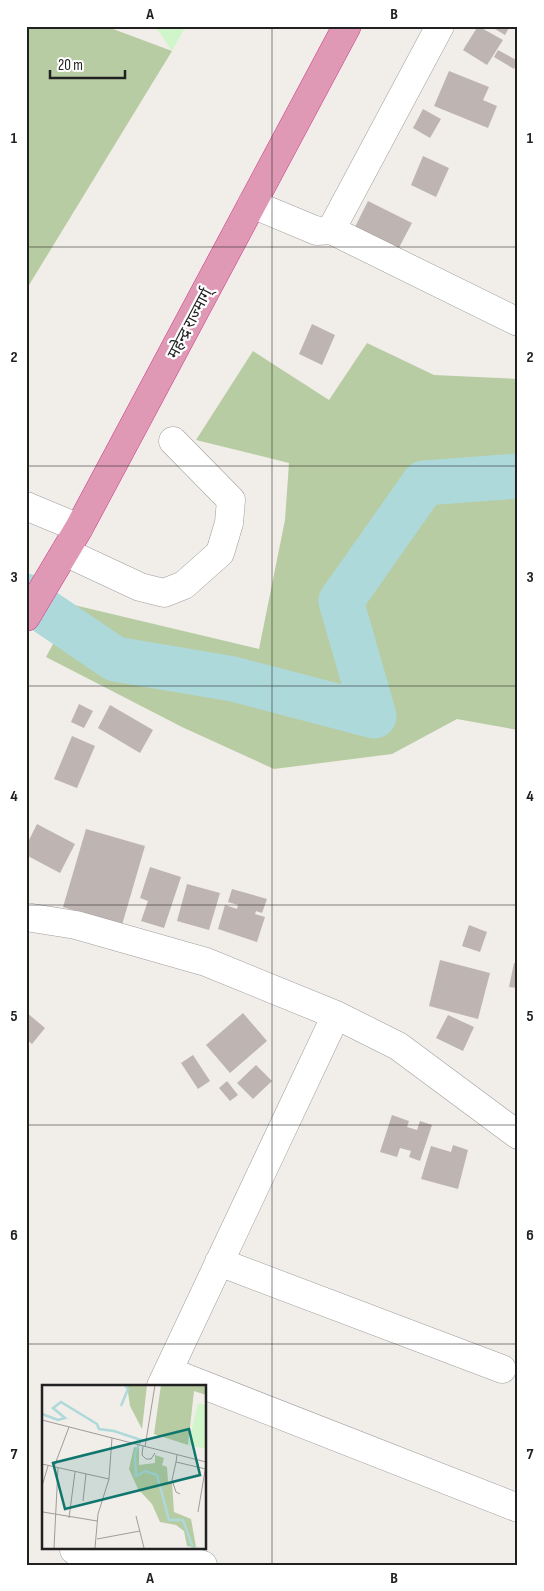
<svg xmlns="http://www.w3.org/2000/svg" width="544" height="1591" viewBox="0 0 544 1591" font-family="'Sofia Sans Condensed','Noto Sans Devanagari',sans-serif">
<rect width="100%" height="100%" fill="#f1ede9"/>
<path fill="#b7cca2" d="M26,26H105L172,51L26,290Z
M367,343L434,375L518,379V730L457,719L392,754L274,769L182,727L46,657L74,605L259,649L285,520L289,463L196,440L253,351L329,400Z"/>
<path fill="#d1f5cb" d="M155,26H186L172,51Z"/>
<g fill="none" stroke-linecap="round" stroke-linejoin="round">
<path stroke="#aed9da" stroke-width="45" d="M26,596L34,604L115,659L233,679L374,716L341,601L424,483L518,476"/>
</g>
<path fill="#beb5b2" d="M478,26L503,40L487,65L463,50Z
M490,26H510L505,35Z
M498,50L518,61L514,69L494,57Z
M449,71L489,87L483,100L497,106L488,128L434,106Z
M423,109L441,119L430,138L413,128Z
M423,156L449,168L436,197L411,185Z
M368,201L412,223L394,257L351,235Z
M312,324L335,335L322,365L299,354Z
M79,704L93,711L84,728L71,722Z
M110,705L153,730L140,753L98,728Z
M72,736L95,746L77,788L54,779Z
M37,824L75,844L60,873L26,855V846Z
M86,829L145,846L122,925L63,907Z
M150,867L181,877L164,928L141,921L148,901L140,898Z
M187,884L220,893L209,930L177,921Z
M232,889L267,899L262,913L256,911L255,914L265,917L257,942L218,929L225,905L237,909L238,905L228,902Z
M469,925L487,932L480,952L462,946Z
M440,960L490,973L478,1019L429,1006Z
M514,963L518,964V988L509,987Z
M26,1012L45,1028L32,1044L26,1039Z
M243,1013L267,1041L230,1073L206,1045Z
M448,1015L474,1027L463,1051L436,1038Z
M193,1055L210,1081L198,1089L181,1063Z
M256,1065L272,1081L253,1099L237,1083Z
M227,1081L238,1095L230,1101L219,1088Z
M392,1115L409,1121L407,1127L417,1130L420,1121L432,1125L420,1161L409,1157L411,1151L400,1148L397,1157L380,1152Z
M453,1145L468,1150L458,1189L421,1179L431,1146L451,1152Z"/>
<g fill="none" stroke-linecap="round" stroke-linejoin="round">
<defs>
<path id="minor" d="M252,204L317,231L331,230L440,26
M331,230L518,322
M26,506L79,528
M65,552L140,587L164,593L184,585L220,553L229,523L231,500L173,441
M26,917L76,925L206,962L336,1015L398,1046L518,1135
M219,1262L502,1369
M168,1371L518,1508
M161,1386L336,1015
M74,1550L163,1552L203,1565"/>
<path id="highway" d="M26,617L79,528L347,26"/>
</defs>
<use href="#minor" stroke="#9e9e9e" stroke-width="29"/>
<use href="#highway" stroke="#cc3989" stroke-width="29"/>
<use href="#minor" stroke="#fff" stroke-width="28"/>
<use href="#highway" stroke="#e099b4" stroke-width="28"/>
</g>
<path fill="none" stroke="#212121" stroke-width="1" stroke-opacity="0.55" d="M272,26V1565M26,247H518M26,466H518M26,686H518M26,905H518M26,1125H518M26,1344H518"/>
<g text-anchor="middle" stroke-width="4.5" stroke-linejoin="round" paint-order="stroke">
<g font-size="16" fill="#212121" stroke="#fff">
<text transform="translate(189 323) rotate(-62)" y="6">महेन्द्र राज्मार्ग्</text>
</g>
</g>
<g transform="translate(42 1385)">
<rect width="164" height="164" fill="#f1ede9"/>
<path d="M85,0H105L100,44L88,21ZM119,0H164V10L152,6L146,60L112,49ZM92,62L97,63V80L113,78V70L122,73L120,80L125,82L126,97H130L132,127L149,134L154,162L158,163L145,161L142,146L134,140L118,137L110,119L96,104L87,84Z" fill="#b7cca2"/>
<path d="M156,18L164,20V64L146,60Z" fill="#d1f5cb"/>
<path fill="none" stroke="#aed9da" stroke-width="2.5" d="M79,21L86,4L83,0M0,29L16,35L23,33L11,23L19,17L55,39L57,44L72,46L99,55L93,68L94,91L103,86L115,90L127,135H141L151,163"/>
<path fill="none" stroke="#9e9b99" stroke-width="1" d="M0,35L164,77M101,61L100,70L104,74H109L113,68M103,62L113,0M135,70L134,77L164,84M134,77L130,95L134,107L138,109M0,79L67,94M12,82L27,42M0,101L6,81M41,116L44,89M1,127L55,136M156,127L164,80M94,131L102,163M27,133L33,87M55,154L98,146M12,163L16,83M53,163L56,129L67,94L70,53"/>
<path fill="#0f766e" fill-opacity="0.15" stroke="#0f766e" stroke-width="2.5" d="M147,44L158,90L23,124L11,78Z"/>
<rect width="164" height="164" fill="none" stroke="#212121" stroke-width="2.5"/>
</g>
<rect width="544" height="1591" fill="none" stroke="#ffffff" stroke-width="55"/>
<path d="M50 70v8h75v-8" fill="none" stroke="#212121" stroke-width="2.5"/>
<text x="58" y="70" font-size="15" fill="#212121" stroke="#ffffff" stroke-width="4" paint-order="stroke">20 m</text>
<rect x="28" y="28" width="488" height="1536" fill="none" stroke="#212121" stroke-width="2"/>
<g font-size="16" text-anchor="middle" font-weight="bold" fill="#212121">
<text x="150" y="19">A</text>
<text x="394" y="19">B</text>
<text x="14" y="143">1</text>
<text x="530" y="143">1</text>
<text x="14" y="362">2</text>
<text x="530" y="362">2</text>
<text x="14" y="582">3</text>
<text x="530" y="582">3</text>
<text x="14" y="801">4</text>
<text x="530" y="801">4</text>
<text x="14" y="1021">5</text>
<text x="530" y="1021">5</text>
<text x="14" y="1240">6</text>
<text x="530" y="1240">6</text>
<text x="14" y="1459">7</text>
<text x="530" y="1459">7</text>
<text x="150" y="1583">A</text>
<text x="394" y="1583">B</text>
</g>
</svg>
